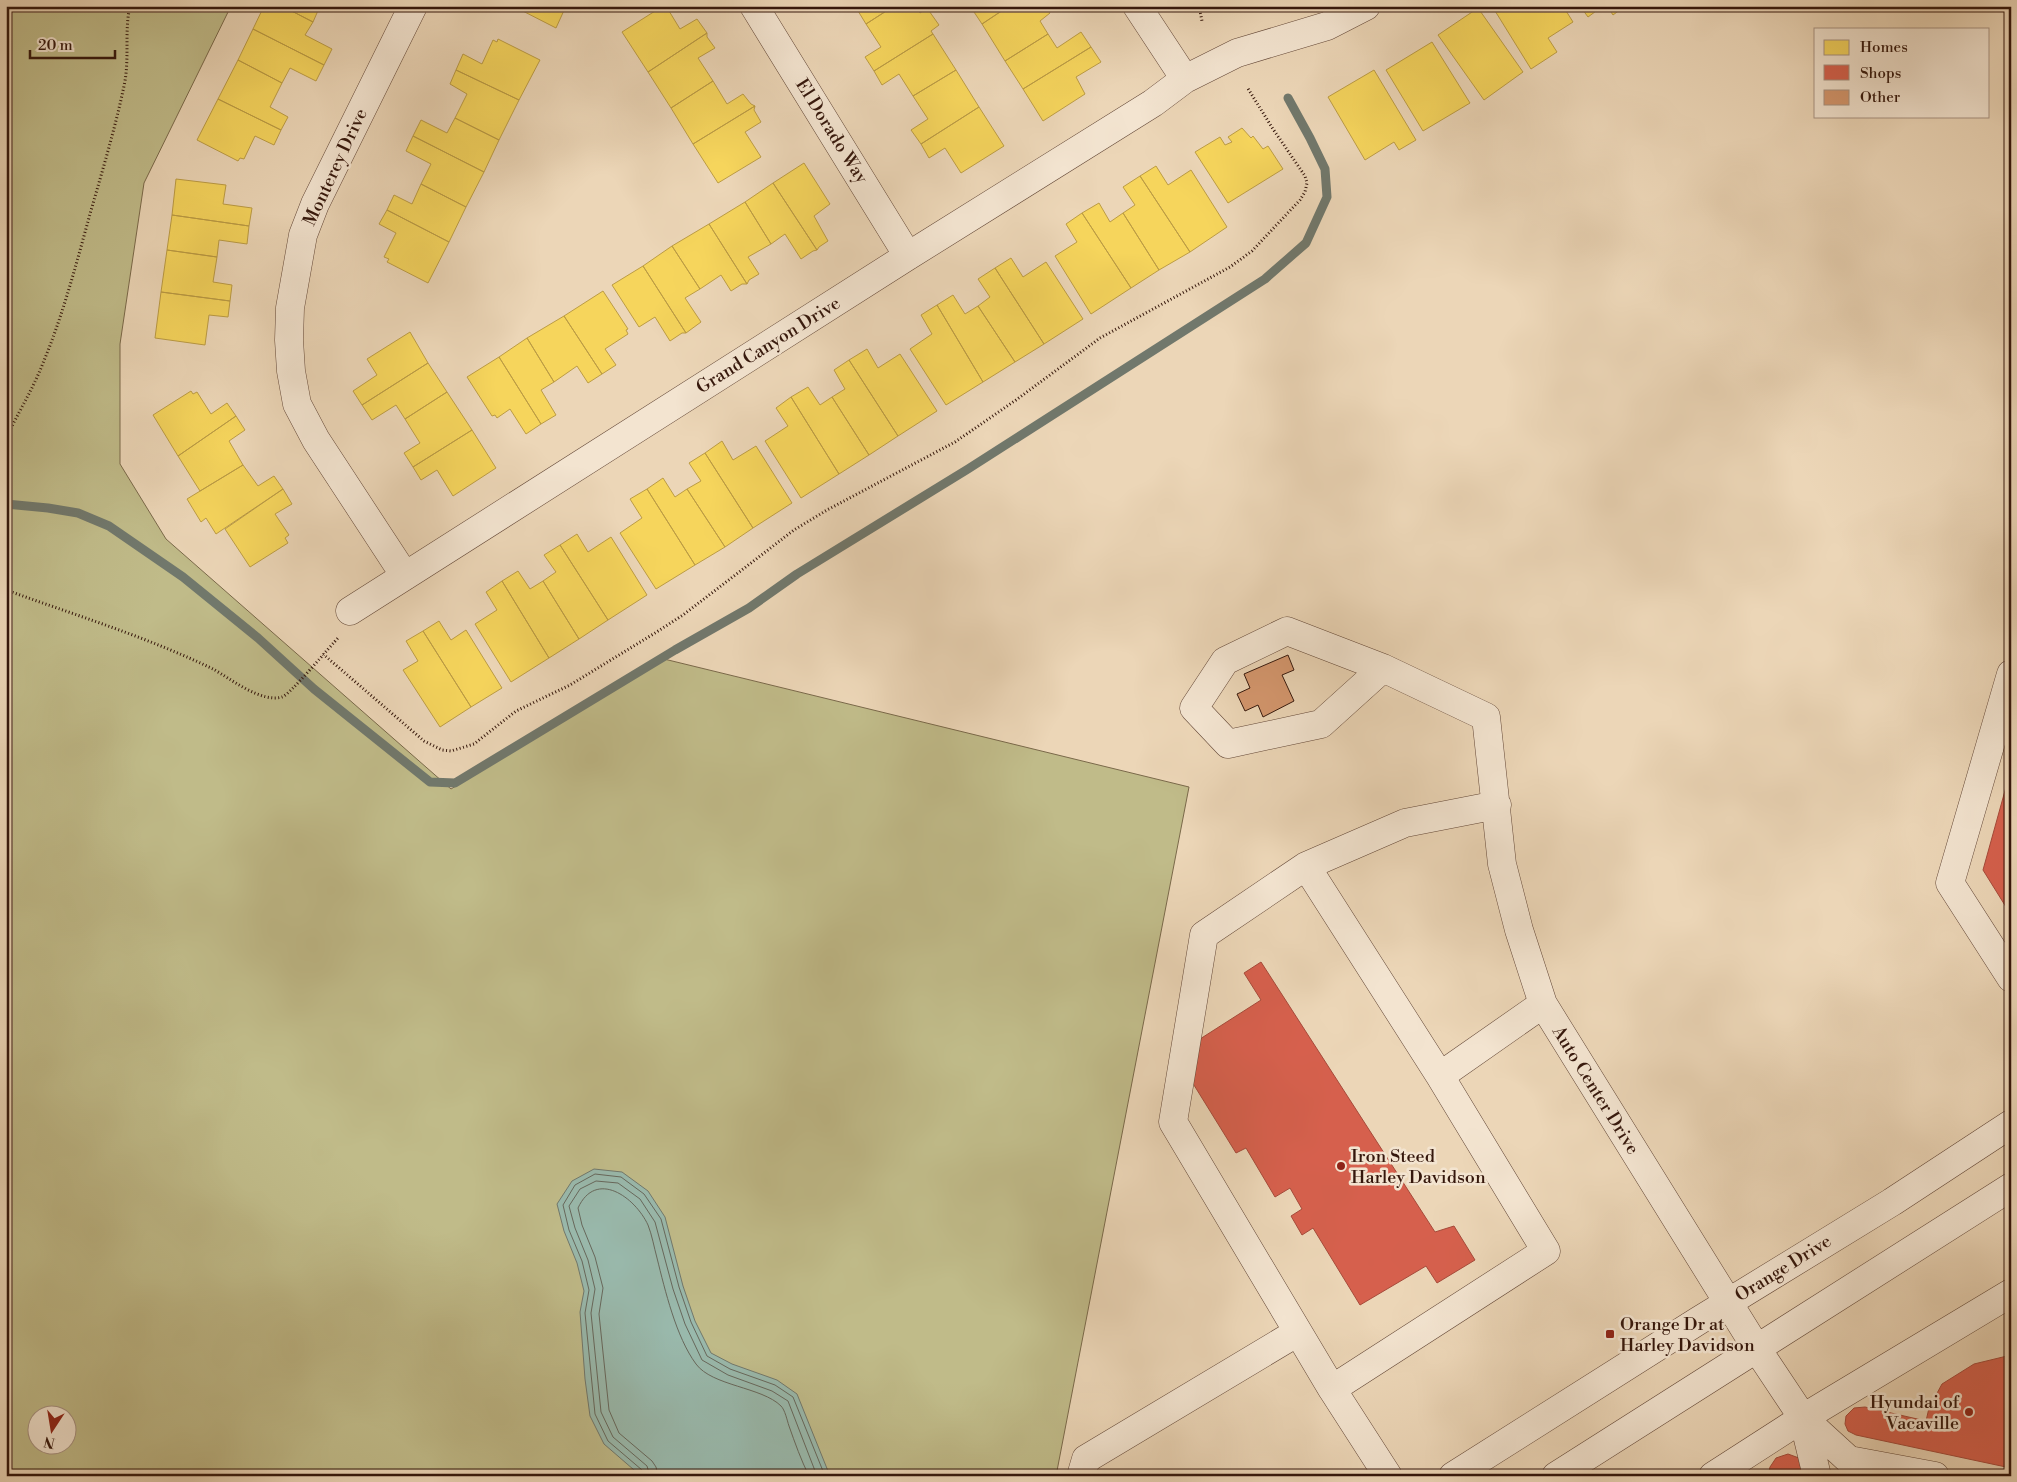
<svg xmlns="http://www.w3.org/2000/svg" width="2017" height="1482" viewBox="0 0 2017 1482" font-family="'Libre Bodoni',serif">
<rect width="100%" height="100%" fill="#ecd6b7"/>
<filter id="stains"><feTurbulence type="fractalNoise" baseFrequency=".004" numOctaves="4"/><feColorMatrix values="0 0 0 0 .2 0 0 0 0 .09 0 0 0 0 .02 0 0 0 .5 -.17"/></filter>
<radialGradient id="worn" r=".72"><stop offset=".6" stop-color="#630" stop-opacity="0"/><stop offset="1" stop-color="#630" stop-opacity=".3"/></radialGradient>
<path fill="#c0bb89" stroke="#7a694a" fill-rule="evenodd" d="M6,6H231L144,183L120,344V464L166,539L451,789L664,659L1189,787L1056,1476H6ZM38,1414H68V1444H38Z"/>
<path fill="#99b9ac" stroke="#71786c" d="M594,1169L622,1172L648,1191L665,1217L683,1286L695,1321L711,1353L732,1364L777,1380L797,1394L830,1476H641L604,1444L590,1416L585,1379L580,1312L584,1291L577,1263L564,1231L557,1204L572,1181Z"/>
<path fill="#f6d55c" stroke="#bc9c44" d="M264,6H282L313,22L305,35L332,49L324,65L253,29Z
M282,6H320L313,22Z
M513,6H566L556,28Z
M663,6H666L680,29L697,19L707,33L648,72L622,32Z
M855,6H894L866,24Z
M894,6H915L920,13L927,8L939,25L931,31L933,34L874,71L865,57L881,47L866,24Z
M970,6H1009L982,24Z
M1009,6H1046L1050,13L1040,21L1048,34L1005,61L982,24Z
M1492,6H1563L1573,22L1548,38L1557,52L1531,69Z
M1580,6H1603L1588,17Z
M1607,6H1625L1613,15Z
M1478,8L1523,72L1484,100L1438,35Z
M253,29L324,65L316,81L290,68L282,83L238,60Z
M1081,32L1091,47L1023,89L1005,61L1048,34L1057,48Z
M707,33V37L715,48L698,58L713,81L671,108L648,72Z
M933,34L956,70L913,96L899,74L882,85L874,71Z
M498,39L540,60L519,100L456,70L463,54L482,64L493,40L497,42Z
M1432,42L1470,103L1423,131L1386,70Z
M1091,47L1101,62L1076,77L1085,94L1043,121L1023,89Z
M238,60L282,83L270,107L288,117L281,130L218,99Z
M456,70L519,100L499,140L455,118L467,94L450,84Z
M956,70L979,107L921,144L911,130L928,119L913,96Z
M1374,70L1416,140L1399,150L1394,142L1365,160L1328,97Z
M713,81L727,104L743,94L751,104L755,106L693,144L671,108Z
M218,99L281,130L274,145L255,136L244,159L240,158L238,161L197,140Z
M755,106L754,110L761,122L745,132L761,157L718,183L693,144Z
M979,107L1004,146L961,173L945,148L929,158L921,144Z
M455,118L499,140L484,172L413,136L421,120L447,133Z
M1242,128L1251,138L1253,136L1263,149L1268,146L1283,169L1228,203L1195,152L1220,137L1225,145L1232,142L1228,137Z
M413,136L484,172L466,207L421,184L431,164L406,151Z
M804,163L830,204L814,216L828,241L819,247L817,250L773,183Z
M1156,166L1168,185L1191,170L1227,227L1190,252L1140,176Z
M1140,176L1190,252L1159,270L1123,213L1135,205L1123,187Z
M176,179L226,185L223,204L252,208L249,226L172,215Z
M773,183L817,250L813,251L801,259L785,234L771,244L745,202Z
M421,184L466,207L449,242L387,210L394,195L412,204Z
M745,202L771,244L748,257L759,274L749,280L747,284L709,224Z
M1099,203L1110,222L1123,213L1159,270L1131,288L1082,213Z
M387,210L449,242L428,283L387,262L389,259L384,257L396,233L379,224Z
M1082,213L1131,288L1091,314L1055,256L1077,242L1066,224Z
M172,215L249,226L247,244L219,240L217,257L167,250Z
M709,224L747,284H742L731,291L721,275L700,289L672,246Z
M672,246L700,289L685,298L701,322L686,333L643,266Z
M167,250L217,257L213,282L232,285L230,301L161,292Z
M1011,258L1023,277L1046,262L1083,319L1044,344L995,268Z
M643,266L686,333H682L670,341L655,317L639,327L612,285Z
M995,268L1044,344L1015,362L978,306L990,297L978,279Z
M603,291L628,329L626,330L628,334L605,349L616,365L602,374L564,316Z
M161,292L230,301L228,317L209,315L205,345L155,338Z
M953,295L965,314L978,306L1015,362L983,382L937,305Z
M937,305L983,382L946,405L910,349L932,334L921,315Z
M564,316L602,374L588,383L577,366L554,382L527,338Z
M410,332L428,363L362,405L353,391L377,375L367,359Z
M527,338L554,382L541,390L556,415L541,424L499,357Z
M867,349L878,368L900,354L937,411L898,436L849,360Z
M499,357L541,424L526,434L510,409L497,418L495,415L492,416L467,377Z
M849,360L898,436L869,455L832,397L845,389L834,370Z
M428,363L447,392L405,419L396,405L372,420L362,405Z
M808,387L820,405L832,397L869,455L839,474L791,397Z
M191,391L193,394L197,392L211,414L227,403L236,416L178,456L153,415Z
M447,392L472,430L413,467L404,453L420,443L405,419Z
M791,397L839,474L801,498L765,441L788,426L776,408Z
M236,416L245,430L229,441L243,465L200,491L178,456Z
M472,430L496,468L453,496L437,470L421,480L413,467Z
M722,441L733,460L756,446L792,503L753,528L705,453Z
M705,453L753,528L725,547L687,489L701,481L689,463Z
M243,465L258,486L274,476L283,489L216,534L206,518L201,522L187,499Z
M663,478L675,497L687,489L725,547L695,565L647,489Z
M283,489L292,504L275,514L289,535L285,538L288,543L250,567L225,529Z
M647,489L695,565L656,589L620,533L642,518L630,499Z
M577,534L588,552L611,537L647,595L608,620L560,545Z
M560,545L608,620L579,639L543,581L556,572L544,555Z
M518,571L530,589L543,581L579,639L549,658L502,581Z
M502,581L549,658L511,682L475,624L497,610L486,592Z
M439,621L451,640L466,630L502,688L471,707L423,631Z
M423,631L471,707L440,727L403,670L418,661L406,641Z"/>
<path fill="#d6604d" stroke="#a64a3a" d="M2011,769V915L1983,870Z
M1261,962L1435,1232L1454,1226L1475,1260L1437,1283L1426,1266L1360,1305L1313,1228L1302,1235L1291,1216L1302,1209L1290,1188L1275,1197L1246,1148L1236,1153L1189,1077L1200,1039L1261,1000L1244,973Z
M2007,1356L2011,1357V1476H2004L2006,1467L1856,1435L1848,1431L1845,1424L1846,1416L1854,1408L1865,1407L1926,1421L1929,1408L1942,1384L1974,1364Z
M1788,1454L1799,1458L1802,1463L1804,1476H1768L1770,1467L1776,1458Z"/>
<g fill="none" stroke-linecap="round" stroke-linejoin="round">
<path stroke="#67685c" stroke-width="1" d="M644,1476L642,1470L608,1441L595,1414L585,1313L589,1290L582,1261L569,1230L563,1205L575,1185L595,1174L621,1177L644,1194L661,1219L679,1287L691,1322L707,1356L730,1369L775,1385L793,1397L825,1476
M650,1476L647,1466L613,1437L601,1412L591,1313L595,1289L588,1260L575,1228L569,1206L580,1189L596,1181L618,1183L640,1199L655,1222L673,1289L685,1324L702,1360L728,1375L772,1391L788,1401L817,1476
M658,1476L656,1467L652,1461L619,1433L609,1410L599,1314L603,1288L595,1257L582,1225L578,1208C596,1169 635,1197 648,1225C652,1235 654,1247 657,1258C665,1290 676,1337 696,1364C712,1386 762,1387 781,1406C785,1410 787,1420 789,1426C795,1443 801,1460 809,1476"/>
<path stroke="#71786c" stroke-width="9" d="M6,504L48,508L78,513L109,526L183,577L258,638L314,689L430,782L455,783L675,650L749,608L797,574L968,469L1265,279L1306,243L1327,197L1325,169L1310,138L1288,98"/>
</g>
<path fill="#d5976e" stroke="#35170c" d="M1288,655L1294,670L1282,675L1294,701L1263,717L1258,705L1245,711L1237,694L1250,688L1244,674Z"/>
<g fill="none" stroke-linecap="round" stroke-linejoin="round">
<defs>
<path id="minor" d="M754,6L908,256
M1137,6L1185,79
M405,576L316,440L297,404L291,371L289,340L290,308L303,235L315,204L413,6
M350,611L908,256L1153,103L1185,79L1237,53L1327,26L1366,6
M1383,668L1287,631L1225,661L1194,708L1228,744L1321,724L1383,668L1486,717L1502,864L1519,930L1543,1004L1757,1349L1803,1418L1849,1460L1859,1476
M2011,674L1950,883L2011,978
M1306,866L1405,823L1497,805
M1440,1076L1306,866L1204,935L1173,1122L1332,1389L1546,1251L1440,1076L1543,1004
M1332,1389L1388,1476
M1803,1418L1817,1476
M1849,1460L1935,1476
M1081,1476L1086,1459L1298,1332
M1453,1476L1698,1321L1892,1202L2011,1124
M1556,1476L2011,1187
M1713,1476L1803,1418L2011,1293"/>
</defs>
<use href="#minor" stroke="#634737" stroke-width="29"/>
<path stroke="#35170c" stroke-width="3" stroke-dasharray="1 2.5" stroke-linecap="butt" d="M1199,6L1202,21
M6,438C18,413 33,389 43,363C63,315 76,265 90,214C102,172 115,129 124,86C130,59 124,32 130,6
M6,590C75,615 147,637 213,669C231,679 261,703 282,697C289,696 331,645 339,637
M323,654L424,741L442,750L451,751L474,744L516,711L570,685L655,633L683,615L794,530L827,510L955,442L1016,400L1100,338L1230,267L1252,251L1300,200L1305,192L1307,183L1305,176L1273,129L1247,87"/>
<use href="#minor" stroke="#f3e4d0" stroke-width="28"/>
</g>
<g fill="#8f2418" stroke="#f3e4d0" stroke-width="2">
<circle cx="1341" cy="1166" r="5"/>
<rect x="1605" y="1329" width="10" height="10" rx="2.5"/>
<circle cx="1969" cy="1412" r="5"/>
</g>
<g text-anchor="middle" stroke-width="5" stroke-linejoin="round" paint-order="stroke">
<g font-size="18" fill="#35170c" stroke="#f3e4d0">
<text transform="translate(832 131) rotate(58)" y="6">El Dorado Way</text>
<text transform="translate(335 167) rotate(-65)" y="6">Monterey Drive</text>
<text transform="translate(768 345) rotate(-32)" y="6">Grand Canyon Drive</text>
<text transform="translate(1596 1090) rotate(58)" y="6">Auto Center Drive</text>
<text transform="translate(1783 1268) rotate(-32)" y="6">Orange Drive</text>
</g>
<g font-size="18" fill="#35170c" stroke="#f3e4d0" text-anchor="start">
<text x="1351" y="1162">Iron Steed<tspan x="1351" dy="21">Harley Davidson</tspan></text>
<text x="1620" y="1330">Orange Dr at<tspan x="1620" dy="21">Harley Davidson</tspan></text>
<text x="1959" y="1408" text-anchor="end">Hyundai of<tspan x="1959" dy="21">Vacaville</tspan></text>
</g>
</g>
<rect width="2017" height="1482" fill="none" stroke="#ecd6b7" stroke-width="25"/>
<rect x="8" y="8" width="2002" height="1467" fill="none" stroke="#35170c" stroke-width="2.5"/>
<rect x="12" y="12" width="1992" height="1457" fill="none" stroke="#35170c"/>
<rect x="1814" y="28" width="175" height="90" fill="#f3e4d0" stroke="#a79282"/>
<rect x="1824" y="40" width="25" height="15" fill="#f6d55c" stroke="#a79282"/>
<text x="1860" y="52" font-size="15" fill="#35170c">Homes</text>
<rect x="1824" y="65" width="25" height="15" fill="#d6604d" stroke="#a79282"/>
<text x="1860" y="78" font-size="15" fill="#35170c">Shops</text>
<rect x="1824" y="90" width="25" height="15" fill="#d5976e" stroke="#a79282"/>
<text x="1860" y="102" font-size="15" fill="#35170c">Other</text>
<g transform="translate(52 1430) rotate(192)"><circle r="24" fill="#f3e4d0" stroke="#a79282"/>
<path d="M0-4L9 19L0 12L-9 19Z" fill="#8f2418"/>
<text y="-8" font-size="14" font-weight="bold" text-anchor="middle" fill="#35170c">N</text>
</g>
<path d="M30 50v8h85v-8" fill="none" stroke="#35170c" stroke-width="2.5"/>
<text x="38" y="50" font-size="15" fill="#35170c" stroke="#f3e4d0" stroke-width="4" paint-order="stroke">20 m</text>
<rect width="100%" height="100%" filter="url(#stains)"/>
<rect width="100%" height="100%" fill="url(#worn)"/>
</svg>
